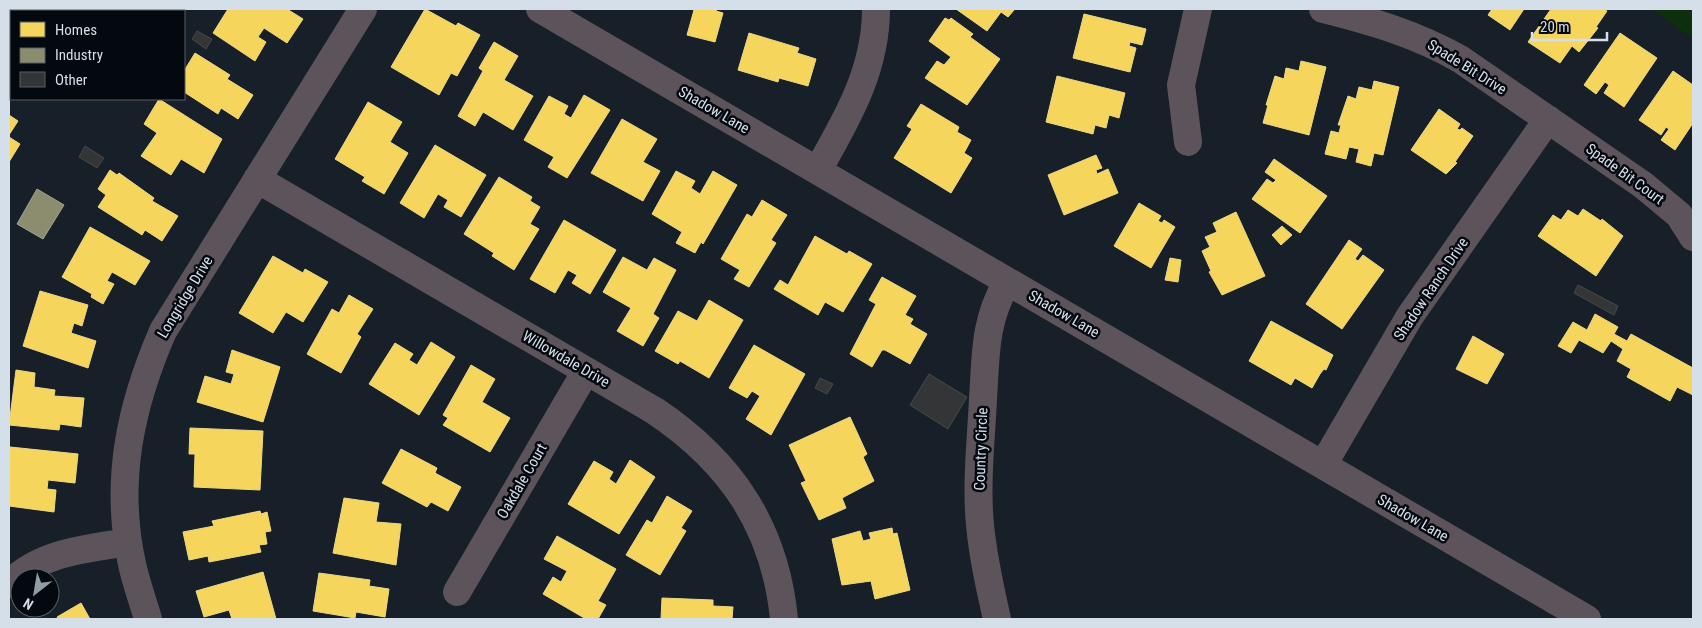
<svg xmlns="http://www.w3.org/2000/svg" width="1702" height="628" viewBox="0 0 1702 628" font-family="'Roboto Condensed',sans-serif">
<rect width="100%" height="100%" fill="#171f28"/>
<path fill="#0e2f0e" d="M1652,9H1693V39Z"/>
<path fill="#f6d55c" stroke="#ecd886" d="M9,9H18L19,11H11V70L9,72Z
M228,9H287L303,19L287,43L264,28L258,37L266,42L255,61L213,33Z
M425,9L456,26L458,23L480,35L457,76L451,73L439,95L391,67Z
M690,9H717L716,11L723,13L715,42L687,35L694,10Z
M956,9H1015L1008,17L1001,12L987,31Z
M1492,9H1524L1510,30L1488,15Z
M1551,9H1603L1607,11L1596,27L1598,28L1579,52L1572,46L1560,63L1528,42Z
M1084,14L1146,29L1142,45L1130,42L1129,46L1136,48L1130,72L1073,58Z
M945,18L949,20L951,18L973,34L970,37L1000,59L967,105L925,78L937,61L944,65L951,57L929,41Z
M749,33L799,48L797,53L816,59L808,86L779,78L778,82L738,70Z
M1620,33L1657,58L1624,107L1604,93L1609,85L1605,82L1596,94L1584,85Z
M494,42L518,56L504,80L533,96L513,130L483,112L475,126L458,116L483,71L479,68Z
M195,53L230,75L227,79L253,95L238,119L221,108L218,114L184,92V71Z
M1301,61L1326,67L1309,135L1263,123L1268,105H1266L1275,76L1284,79L1286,68L1299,71Z
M1673,71L1693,85V123L1675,150L1661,140L1669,129L1666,127L1661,135L1639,120Z
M1057,76L1125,93L1119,118L1109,115L1106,128L1095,125L1093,134L1046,122Z
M1374,81L1399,87L1383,155L1374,153L1371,166L1356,162L1359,149L1349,147L1346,159L1325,154L1331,131L1339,133L1341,125H1338L1348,96L1356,99L1359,87L1372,90Z
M584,95L610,110L567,178L548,167L554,157L524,140L549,96L568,106L564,114L571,118Z
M159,99L222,139L204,173L181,159L171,175L141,156L157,133L144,124Z
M368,102L402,122L390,142L408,153L384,194L362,181L365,177L335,159Z
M921,104L959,127L957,132L971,140L964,153L972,158L951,193L894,158L912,129L907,126Z
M1439,109L1460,124L1457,129L1460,130L1462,128L1473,136L1455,162L1457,163L1446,174L1411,150Z
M9,115L18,121L9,135Z
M622,119L657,139L643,162L660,171L643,201L591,173Z
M9,137L20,144L9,162Z
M435,145L486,175L461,217L444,207L448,200L438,194L424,218L400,203Z
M1096,155L1102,168L1096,170L1097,174L1108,169L1118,193L1064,215L1048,175Z
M1274,159L1327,196L1300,233L1252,199L1267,179L1273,183L1276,180L1265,172Z
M110,170L117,175L119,173L154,198L152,201L178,216L162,241L145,230L142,235L98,207L106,195L98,189Z
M676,171L695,181L691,188L700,194L713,171L737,185L703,244L701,242L695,253L676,243L682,232L652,214Z
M499,177L532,197L530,201L540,207L530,224L539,229L514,270L492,256L494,253L464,234Z
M762,200L787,215L771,240L776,243L749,287L734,279L740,270L721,259L747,214L752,217Z
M1139,203L1161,216L1158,221L1162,223L1164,220L1175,227L1151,268L1114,246Z
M1583,209L1601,221L1602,219L1623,236L1596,276L1538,236L1553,215L1561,220L1568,210L1578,216Z
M1236,212L1265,276L1222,295L1209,272L1211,271L1202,251L1210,247L1205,237L1217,232L1213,223Z
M564,220L616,250L590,294L572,283L577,275L568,270L555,293L530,279Z
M1282,226L1292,235L1281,245L1272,235Z
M90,227L150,261L135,285L112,272L107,281L114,284L103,304L91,297L92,294L62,277Z
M815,236L847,254L849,251L872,264L843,312L825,302L818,315L774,289L780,280L788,285Z
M1349,240L1362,249L1355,259L1358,261L1363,255L1384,270L1342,329L1306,304Z
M273,256L303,273L305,269L328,282L303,322L286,312L273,333L239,313Z
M623,257L647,270L654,258L676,270L653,314L659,318L643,346L617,331L631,308L603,292Z
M1170,258L1181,260L1178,282L1165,280Z
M882,277L916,296L905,315L913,319L910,324L927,334L910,364L885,350H882L872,367L850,354L876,304L869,300Z
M40,291L88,305L82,326L74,323L71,333L96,341L88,368L23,346Z
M349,295L373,309L357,334L361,337L341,373L307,354L332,309L339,313Z
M709,300L743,320L709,378L680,361L678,364L655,351L678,311L697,321Z
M1595,314L1618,327L1614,334L1627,341L1631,334L1693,368V395L1677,387L1670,401L1627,377L1631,369L1617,361L1623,349L1611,341L1603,353L1579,340L1571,353L1558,346L1573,322L1587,330Z
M1271,321L1333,355L1326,370L1324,369L1320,374L1312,388L1295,378L1291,385L1249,361Z
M1473,336L1504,354L1487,384L1456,369Z
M431,342L455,357L419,415L369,384L395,343L413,354L409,360L417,365Z
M754,345L805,374L771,435L746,419L760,396L752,391L747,398L729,388Z
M232,350L280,367L263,422L197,402L205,376L231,384L234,374L226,372Z
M471,365L495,379L482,402L510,418L490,452L443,425L448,418L443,415Z
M16,370L35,373L34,387L55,390L54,396L84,398L81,427L60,424L59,430L9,425Z
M850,417L867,454L863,457L874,481L842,498L846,508L819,520L801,483L806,481L789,445Z
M190,428L263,431L260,490L194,487L195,454H189Z
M10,447L78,454L75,483L48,480L47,489L56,490L54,512L9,506Z
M401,449L437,468L435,473L461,487L448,511L431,502L427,507L382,483Z
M630,460L655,477L619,534L568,504L594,461L613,472L609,479L616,484Z
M667,496L692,511L681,528L686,531L660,575L626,555L647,520L652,523Z
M344,498L379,503L376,522L401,524L396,565L333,553Z
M260,511L261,514L267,512L271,531L265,532L267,544L259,545L261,552L209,562L208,556L189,560L183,532L214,526L212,521Z
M892,528L893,534L897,533L910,590L875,599L871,581L842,585L832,539L860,531L863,541L871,539L869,533Z
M557,536L616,569L598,601L606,605L598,619H586L543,594L553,577L561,582L567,571L544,559Z
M263,572L276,619H232L229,610L204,617L196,591Z
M319,573L370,580L369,586L389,589L385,617L356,612L355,618L313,611Z
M662,598L713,600V606L733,607L732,619H661Z
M81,603L90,619H58L57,617Z"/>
<path fill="#8c8c6e" stroke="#a2a593" d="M37,189L64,205L43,239L17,224Z"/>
<path fill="#343537" stroke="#48484a" d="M197,31L212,39L206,49L192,39Z
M85,146L104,158L97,168L79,157Z
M1578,285L1618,306L1614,315L1574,293Z
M929,374L967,397L948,429L910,405Z
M820,378L833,384L827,394L815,388Z"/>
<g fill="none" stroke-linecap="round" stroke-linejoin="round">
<path stroke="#5d545b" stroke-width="28" d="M540,9L1587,619
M1323,9C1371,21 1416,34 1460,59L1643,185L1679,215L1693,237
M1188,142L1181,85L1198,9
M818,170C847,119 876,70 876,9
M257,179L655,411C731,462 775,527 784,619
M1323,465L1410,316L1548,119
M9,584C41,552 85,549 128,542
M457,592L586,371
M148,619C143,601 136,583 132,564C114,482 130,407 163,331L363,9
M997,619C990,588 983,557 980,525C976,484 981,441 983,399C986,354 984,322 1007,282"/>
</g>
<g text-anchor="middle" stroke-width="5" stroke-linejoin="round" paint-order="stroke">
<g font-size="15" fill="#d5dfe9" stroke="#04090f">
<text transform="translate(1467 67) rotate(32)" y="5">Spade Bit Drive</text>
<text transform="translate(714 110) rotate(30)" y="5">Shadow Lane</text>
<text transform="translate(1625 174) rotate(36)" y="5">Spade Bit Court</text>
<text transform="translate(1431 289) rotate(-56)" y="5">Shadow Ranch Drive</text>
<text transform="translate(185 297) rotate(-59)" y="5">Longridge Drive</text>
<text transform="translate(1064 314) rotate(30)" y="5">Shadow Lane</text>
<text transform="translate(566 359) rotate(30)" y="5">Willowdale Drive</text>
<text transform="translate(981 449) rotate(-88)" y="5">Country Circle</text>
<text transform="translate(522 481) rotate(-60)" y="5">Oakdale Court</text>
<text transform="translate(1413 518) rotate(30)" y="5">Shadow Lane</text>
</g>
</g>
<rect width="1702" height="628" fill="none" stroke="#d5dfe9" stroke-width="20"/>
<rect x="10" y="10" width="175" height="90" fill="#04090f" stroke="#585f66"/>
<rect x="20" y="22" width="25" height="15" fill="#f6d55c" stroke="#585f66"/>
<text x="55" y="35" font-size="15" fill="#d5dfe9">Homes</text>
<rect x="20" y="48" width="25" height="15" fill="#8c8c6e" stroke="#585f66"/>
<text x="55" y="60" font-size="15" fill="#d5dfe9">Industry</text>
<rect x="20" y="72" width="25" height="15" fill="#343537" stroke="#585f66"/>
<text x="55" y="85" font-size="15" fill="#d5dfe9">Other</text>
<g transform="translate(35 593) rotate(211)"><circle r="24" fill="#04090f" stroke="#585f66"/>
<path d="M0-4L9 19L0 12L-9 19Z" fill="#929ca5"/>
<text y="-8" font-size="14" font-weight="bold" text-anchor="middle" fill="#d5dfe9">N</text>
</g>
<path d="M1532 32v8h75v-8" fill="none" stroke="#d5dfe9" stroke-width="2.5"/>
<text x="1540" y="32" font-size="15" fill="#d5dfe9" stroke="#04090f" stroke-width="4" paint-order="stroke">20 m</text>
</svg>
